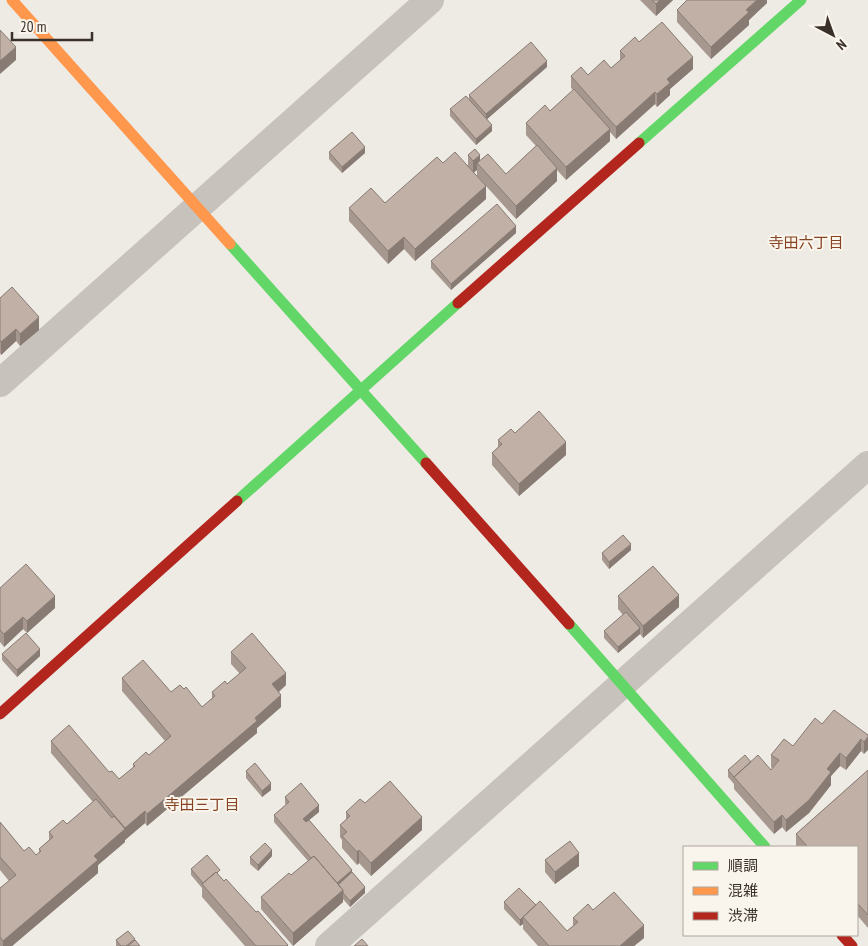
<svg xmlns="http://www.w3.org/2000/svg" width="868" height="946" viewBox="0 0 868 946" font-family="'PT Sans Narrow','Noto Sans JP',sans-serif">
<rect width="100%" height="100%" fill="#eeeae4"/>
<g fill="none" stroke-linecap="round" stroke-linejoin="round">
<path stroke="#c8c2bc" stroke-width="28" d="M0,383L430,0
M329,946L868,465"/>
<path stroke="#63d668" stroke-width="11" d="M639,143L801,0
M230,244L426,463
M237,501L458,303
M569,624L765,847"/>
<path stroke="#ff974d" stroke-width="11" d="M12,0L230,244"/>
<path stroke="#b3261e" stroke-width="11" d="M458,303L639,143
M426,463L569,624
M0,714L237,501
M842,935L852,946"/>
</g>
<path fill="#a6978f" d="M640,0H673L656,16Z
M767,0V3L749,20V25L711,59L677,22V10Z
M639,42L693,69L670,89V95L657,107L655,104L616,139L610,132V141L566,180L557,170V181L516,219L477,176V170L474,172L486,199L415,261L404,249L388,264L349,221V208L385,203L443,163L468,165V155L506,174L536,146L526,135V123L550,111L573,90L571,88V76L588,75L611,68L620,61V51Z
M547,67L487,119L492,131L476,145L450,116V109L469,100V95Z
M329,152L365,153L342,173L329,159Z
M516,233L451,290L431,268V261Z
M0,298L39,330L20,346L16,341L1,355L0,353Z
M515,433L566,455L519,496L492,465V453L498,447V440Z
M631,550L609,569L602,560V553Z
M0,588L55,608L27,633L23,629L4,647L0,642Z
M618,596L679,607L643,638L640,634L618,653L604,638V631L623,615L618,609Z
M231,652L286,685L279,692L281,707L257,728V733L147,826L145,823L125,840V842L98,865V873L12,946H0V888L9,881L0,870V822L24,851L36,855L39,853V849L49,840V832L67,824L93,802L51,753V741L109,772L119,779L133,768V764L149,755L165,741L122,691V678L171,692L184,689L202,707L212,698V692L227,684L240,674L231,664Z
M2,654L40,656L17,677L2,660Z
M822,724L868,735L864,754L861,751L846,770L840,766L831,776V785L809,813L786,832L782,827L774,834L734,789V784L728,777V770L751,762L771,770L772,768L771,767V755L793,746Z
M868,770V928L857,915V847H796V834Z
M246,771L271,790L262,797L246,778Z
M285,797L319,812L309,820L352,873L365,893L350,907L343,899V902L293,946L261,909V897L291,875L308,861L274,822V815L286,805L285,803Z
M365,803L422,830L371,876L359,863L357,865L342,848V840L340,837V825L346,820V812Z
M272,856L258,871L250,864V857Z
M545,860L579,866L555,884L545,872Z
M191,869L220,877L256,912L288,946H245L202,897V888L191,875Z
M504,902L536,905L567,931L573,926V918L593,910L644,938L634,946H538L523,929V924L520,926L504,909Z
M116,940H135L140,946H116Z"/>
<path fill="#877b74" d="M660,0H673L656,16V4Z
M757,0H767V3L749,20V25L711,59V47L746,10Z
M16,47V60L0,74V61Z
M693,57V69L670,89V95L657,107V94L667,79Z
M547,61V67L486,120V114Z
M655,92V104L616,139V127Z
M492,125V131L476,145V139Z
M610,129V141L566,180V167Z
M365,147V153L342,173V167Z
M480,155V166L477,163V170L473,173V161Z
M557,168V181L516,219V206Z
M486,186V199L415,261V249Z
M516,226V233L451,290V284Z
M404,237V249L388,264V251Z
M39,317V330L20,346V334Z
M16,329V341L1,355V342Z
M566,442V455L519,496V484Z
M631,544V550L609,569V562Z
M679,595V607L643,638V626Z
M55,596V608L27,633V621Z
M23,617V629L4,647V634Z
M640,628V634L618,653V647Z
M40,649V656L17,677V670Z
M286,673V685L272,697V684Z
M281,695V707L257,728V733L147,826V814L255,718Z
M868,737V750L864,754V742Z
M861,739V751L846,770V758Z
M840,753V766L831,776V785L809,813L786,832V820Z
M271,783V790L262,797V791Z
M319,805V812L303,825V819Z
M145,811V823L125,840V842L98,865V873L12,946H3V941L94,856L125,829V828Z
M782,815V827L774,834V822Z
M422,817V830L371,876V863Z
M272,850V856L258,871V865Z
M359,850V863L357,865V852Z
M579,853V866L555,884V872Z
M352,870V876L338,888L334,885Z
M365,887V893L350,907V901Z
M343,890V902L293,946V933Z
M523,917V924L520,926V920Z
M644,925V938L634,946H620Z"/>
<path fill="#c1b0a6" stroke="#877b74" d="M652,0H660L656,4Z
M687,0H757L746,10L749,12L711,47L677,10Z
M662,22L693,57L667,79L670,83L657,94L655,92L616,127L571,76L581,67L588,75L604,60L611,68L625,56L620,51L635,37L639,42Z
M0,30L16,47L0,61Z
M531,42L547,61L486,114L469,95Z
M574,89L610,129L566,167L526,123L545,105L550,111Z
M466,96L492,125L476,139L450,109Z
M352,132L365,147L342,167L329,152Z
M537,145L557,168L516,206L477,163L488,154L506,174Z
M475,149L480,155L473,161L468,155Z
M455,152L486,186L415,249L404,237L388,251L349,208L371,188L385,203L437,157L443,163Z
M497,204L516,226L451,284L431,261Z
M12,287L39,317L20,334L16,329L1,342L0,341V298Z
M539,411L566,442L519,484L492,453L502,444L498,440L511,429L515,433Z
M623,535L631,544L609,562L602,553Z
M26,564L55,596L27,621L23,617L4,634L0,630V588Z
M653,566L679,595L643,626L618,596Z
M626,612L640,628L618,647L604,631Z
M26,633L40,649L17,670L2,654Z
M252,633L286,673L272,684L281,695L255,718L257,721L147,814L145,811L125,828L51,741L69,725L109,772L112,771L119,779L135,766L133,764L146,752L149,755L171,736L122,678L143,660L171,692L180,685L184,689L186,687L202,707L215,696L212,692L225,681L227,684L246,668L231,652Z
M834,710L868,735V737L864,742L861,739L846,758L840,753L827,769L831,772L809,800L786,820L782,815L774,822L734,777L758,755L771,770L779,760L771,755L784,739L793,746L815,718L822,724Z
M745,755L751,762L734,777L728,770Z
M255,763L271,783L262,791L246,771Z
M868,770V915L857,903V847H808L796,834Z
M390,781L422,817L371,863L359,850L357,852L342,836L347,832L340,825L350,816L346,812L360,799L365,803Z
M301,783L319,805L303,819L306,822L309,820L352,870L337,883L314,856L311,858L274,815L289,802L285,797Z
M96,799L112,818L114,816L125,829L94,856L98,860L3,941L0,937V888L16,875L0,857V822L24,851L29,847L36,855L41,851L39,849L53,837L49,832L63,820L67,824Z
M570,841L579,853L555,872L545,860Z
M265,843L272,850L258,865L250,857Z
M207,855L220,870L217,873L216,872L203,883L191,869Z
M314,856L343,890L293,933L261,897L289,873L291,875Z
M216,872L224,881L226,879L256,912L258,911L288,945L287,946H256L202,884Z
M352,872L365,887L350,901L343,893V890L338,885Z
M519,888L536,905L520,920L504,902Z
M614,892L644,925L620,946H549L523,917L540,901L567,931L578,922L573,918L588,904L593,910Z
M128,931L135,939L126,946H121L116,940Z
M362,939L368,946H354Z
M135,940L140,946H128Z"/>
<g text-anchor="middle" stroke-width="4" stroke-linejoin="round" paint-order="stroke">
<g font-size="15" fill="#874424" stroke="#faf5ec">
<text x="806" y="248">寺田六丁目</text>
<text x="202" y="810">寺田三丁目</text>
</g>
</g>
<rect x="683" y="846" width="175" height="90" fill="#faf5ec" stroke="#ada69e"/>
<rect x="693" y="862" width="25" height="8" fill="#63d668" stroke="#ada69e"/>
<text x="728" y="871" font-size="15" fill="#39302a">順調</text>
<rect x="693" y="887" width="25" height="8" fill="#ff974d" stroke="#ada69e"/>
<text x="728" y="896" font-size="15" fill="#39302a">混雑</text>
<rect x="693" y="912" width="25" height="8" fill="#b3261e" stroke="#ada69e"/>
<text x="728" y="921" font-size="15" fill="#39302a">渋滞</text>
<g transform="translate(833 35) rotate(139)" stroke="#faf5ec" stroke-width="4" paint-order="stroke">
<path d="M0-4L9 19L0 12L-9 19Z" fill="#39302a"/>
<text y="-8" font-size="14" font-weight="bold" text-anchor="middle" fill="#39302a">N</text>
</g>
<path d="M12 32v8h80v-8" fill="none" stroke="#39302a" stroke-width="2.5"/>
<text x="20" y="32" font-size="15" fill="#39302a" stroke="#faf5ec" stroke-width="4" paint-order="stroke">20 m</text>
</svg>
